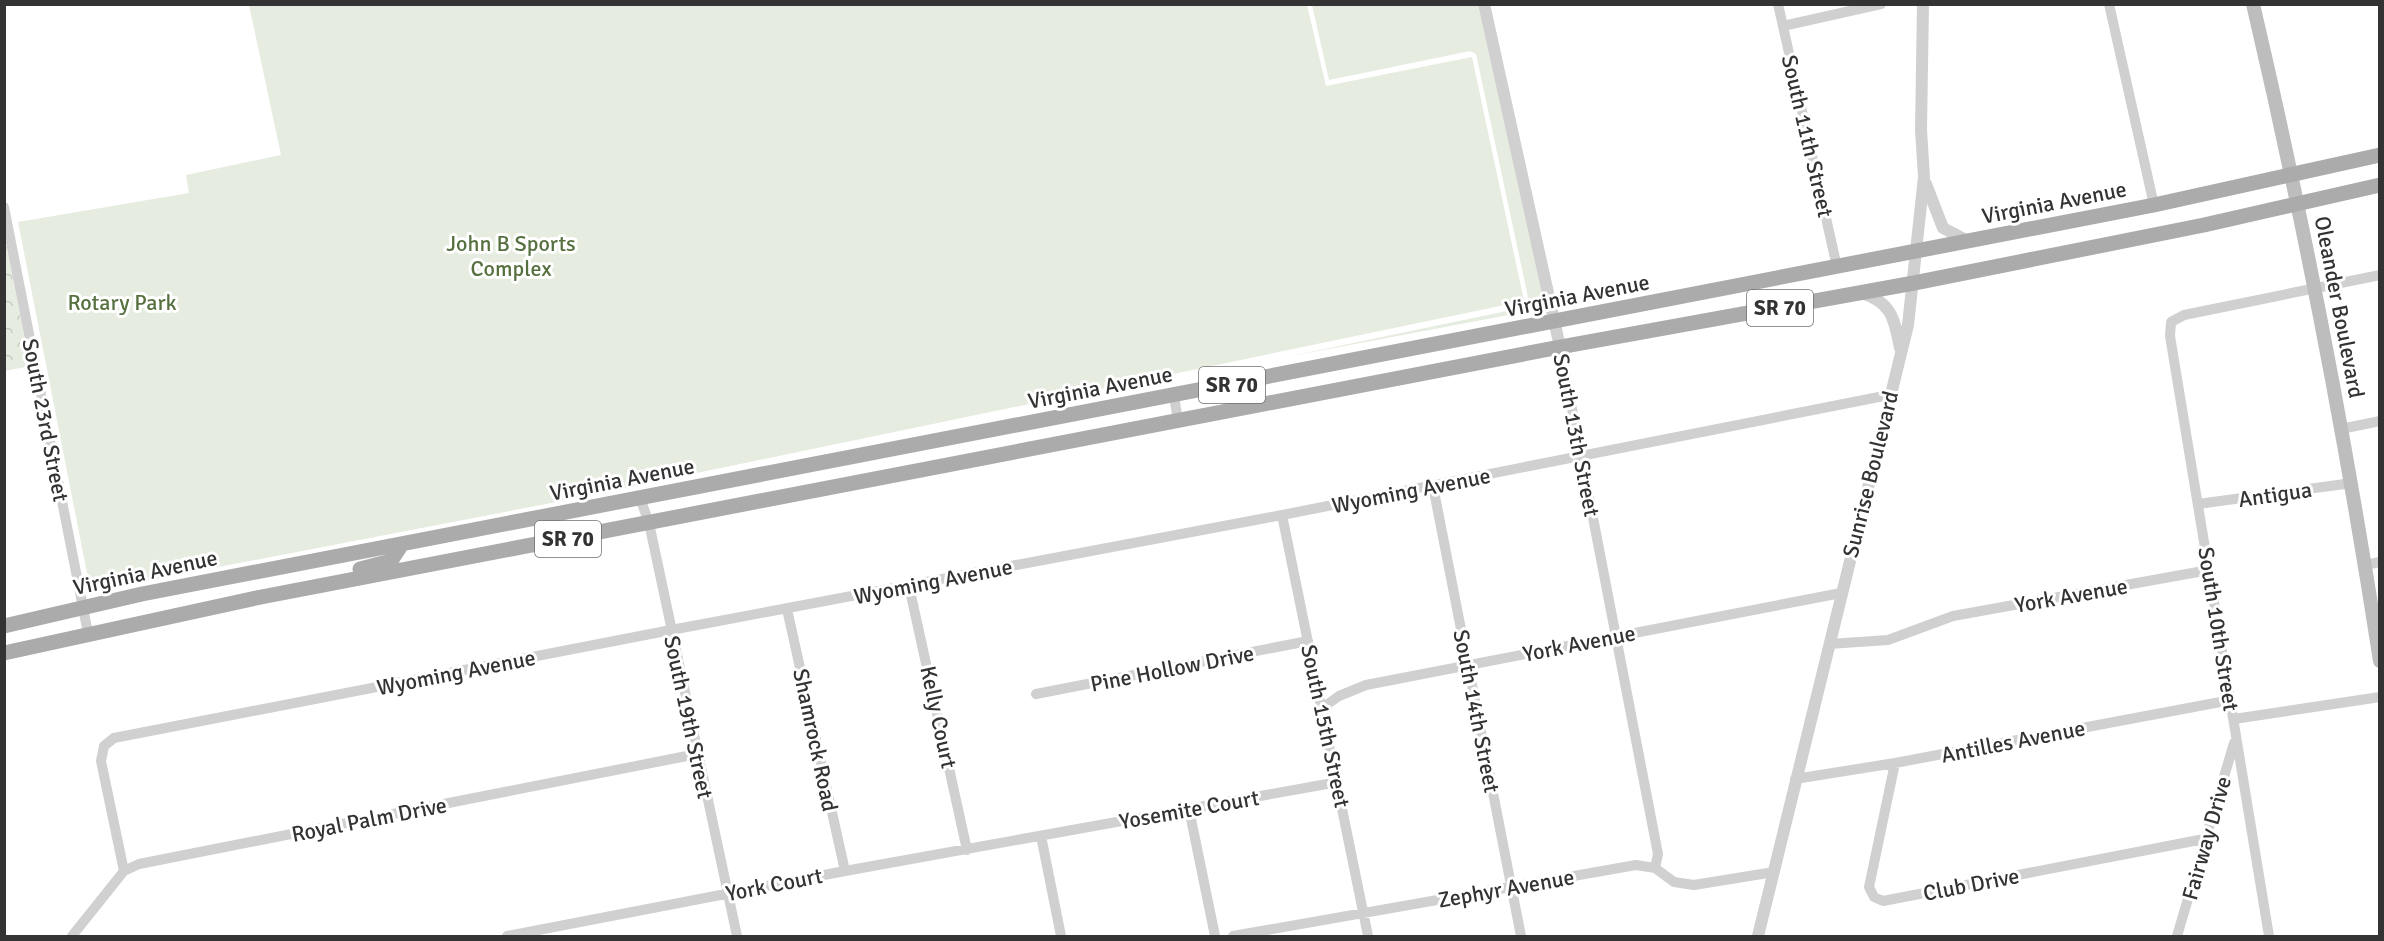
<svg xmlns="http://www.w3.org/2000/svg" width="2384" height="941" viewBox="0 0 2384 941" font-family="Signika,sans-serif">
<defs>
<pattern id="forest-crowns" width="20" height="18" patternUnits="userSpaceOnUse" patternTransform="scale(1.5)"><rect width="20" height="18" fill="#e6ecdf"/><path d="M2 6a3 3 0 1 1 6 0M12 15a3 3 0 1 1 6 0" fill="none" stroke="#c6cbc0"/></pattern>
</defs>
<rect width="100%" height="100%" fill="#fff"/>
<path fill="url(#forest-crowns)" d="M4,233L30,366L5,371H4Z"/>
<path fill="#e6ecdf" d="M249,5H1307L1326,86L1472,57L1524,301L572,499L104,589L87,573L18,222L189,193L186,175L281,155Z
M1312,5H1478L1546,308L1286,357L1526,307L1529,302L1476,54L1470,51L1329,80Z"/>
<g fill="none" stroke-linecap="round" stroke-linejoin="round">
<path stroke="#d0d0d0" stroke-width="10" d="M1778,4L1837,267
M2109,4L2154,205
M1783,26L1881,4
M4,207L88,633
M1560,347L1658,854L1655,868
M1174,396L1178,421
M2341,429L2380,421
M1433,486L1521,936
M640,498L649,523L737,936
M2198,504L2352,483
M1282,515L1368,936
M2365,565L2380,562
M909,586L967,850
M787,609L845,871
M1829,644L1888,640L1953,616L2209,570
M1036,694L1308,641
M1322,708L1339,696L1366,685L1841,593
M2234,719L2380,697
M1895,763L1869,887L1874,897L1883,901L2204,839
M1795,779L1895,763L2231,700
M1189,809L1215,936
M1041,836L1061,936
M124,871L101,761L104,746L114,738L671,630L1282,515L1889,395
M72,936L124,871L139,864L697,754
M507,936L845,871L1338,782
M1233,936L1636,865L1655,868L1674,882L1694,885L1774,872
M2177,936L2234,743
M2269,936L2170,336L2171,322L2184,315L2380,275"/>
<path stroke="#d0d0d0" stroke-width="12" d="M1484,4L1560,347
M1926,184L1943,228L1968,241
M1862,293C1892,303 1894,318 1900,348
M1758,936L1908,325L1924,177L1921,130L1923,4"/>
<path stroke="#bdbdbd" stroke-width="14" d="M2253,4C2304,222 2346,440 2380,661"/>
<path stroke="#ababab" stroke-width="15" d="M360,569L391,561L402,544
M4,626L142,594L2154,205L2380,155
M4,653L256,598L1560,347L1914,283L2204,225L2380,185"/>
</g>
<g text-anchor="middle" stroke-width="6" stroke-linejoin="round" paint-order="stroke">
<g fill="#fff" stroke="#707070" stroke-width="1.5">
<rect x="1747" y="290" width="66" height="36" rx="4.5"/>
<rect x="1199" y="367" width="66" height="36" rx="4.5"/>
<rect x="535" y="521" width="66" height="36" rx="4.5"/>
</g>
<g font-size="21" font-weight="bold" fill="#333">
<text x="1780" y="315">SR 70</text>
<text x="1232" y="392">SR 70</text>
<text x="568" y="546">SR 70</text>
</g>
<g font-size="22" fill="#333" stroke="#fff">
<text transform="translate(1808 136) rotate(77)" y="8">South 11th Street</text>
<text transform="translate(2054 202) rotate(-11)" y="8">Virginia Avenue</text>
<text transform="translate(1577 295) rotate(-11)" y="8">Virginia Avenue</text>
<text transform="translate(2340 307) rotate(79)" y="8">Oleander Boulevard</text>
<text transform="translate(1100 387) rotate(-11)" y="8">Virginia Avenue</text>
<text transform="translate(46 420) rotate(79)" y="8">South 23rd Street</text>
<text transform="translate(1577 435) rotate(79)" y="8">South 13th Street</text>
<text transform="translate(1870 474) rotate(-76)" y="8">Sunrise Boulevard</text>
<text transform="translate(622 479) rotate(-11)" y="8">Virginia Avenue</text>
<text transform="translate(1411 490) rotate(-11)" y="8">Wyoming Avenue</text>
<text transform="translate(2275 494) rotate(-8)" y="8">Antigua</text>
<text transform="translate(145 572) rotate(-12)" y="8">Virginia Avenue</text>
<text transform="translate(933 581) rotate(-11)" y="8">Wyoming Avenue</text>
<text transform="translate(2071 595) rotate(-10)" y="8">York Avenue</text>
<text transform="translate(2219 629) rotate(81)" y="8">South 10th Street</text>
<text transform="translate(1579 643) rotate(-11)" y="8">York Avenue</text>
<text transform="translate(1172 668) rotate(-11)" y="8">Pine Hollow Drive</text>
<text transform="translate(456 672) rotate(-11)" y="8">Wyoming Avenue</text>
<text transform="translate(1477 711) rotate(79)" y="8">South 14th Street</text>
<text transform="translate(689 717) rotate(78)" y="8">South 19th Street</text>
<text transform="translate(939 717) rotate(78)" y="8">Kelly Court</text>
<text transform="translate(1326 726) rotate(78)" y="8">South 15th Street</text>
<text transform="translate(816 740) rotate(78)" y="8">Shamrock Road</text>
<text transform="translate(2013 741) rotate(-11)" y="8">Antilles Avenue</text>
<text transform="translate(1189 809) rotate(-10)" y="8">Yosemite Court</text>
<text transform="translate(369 819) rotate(-11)" y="8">Royal Palm Drive</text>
<text transform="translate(2206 838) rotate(-74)" y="8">Fairway Drive</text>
<text transform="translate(774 884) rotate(-11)" y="8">York Court</text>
<text transform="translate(1971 884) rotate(-11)" y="8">Club Drive</text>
<text transform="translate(1506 888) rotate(-10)" y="8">Zephyr Avenue</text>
</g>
<g font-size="22" fill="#56703f" stroke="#fff">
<text x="511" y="251">John B Sports<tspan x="511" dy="25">Complex</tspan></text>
<text x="122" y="310">Rotary Park</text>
</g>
</g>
<rect width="2384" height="941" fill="none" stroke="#333333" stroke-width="12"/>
</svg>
